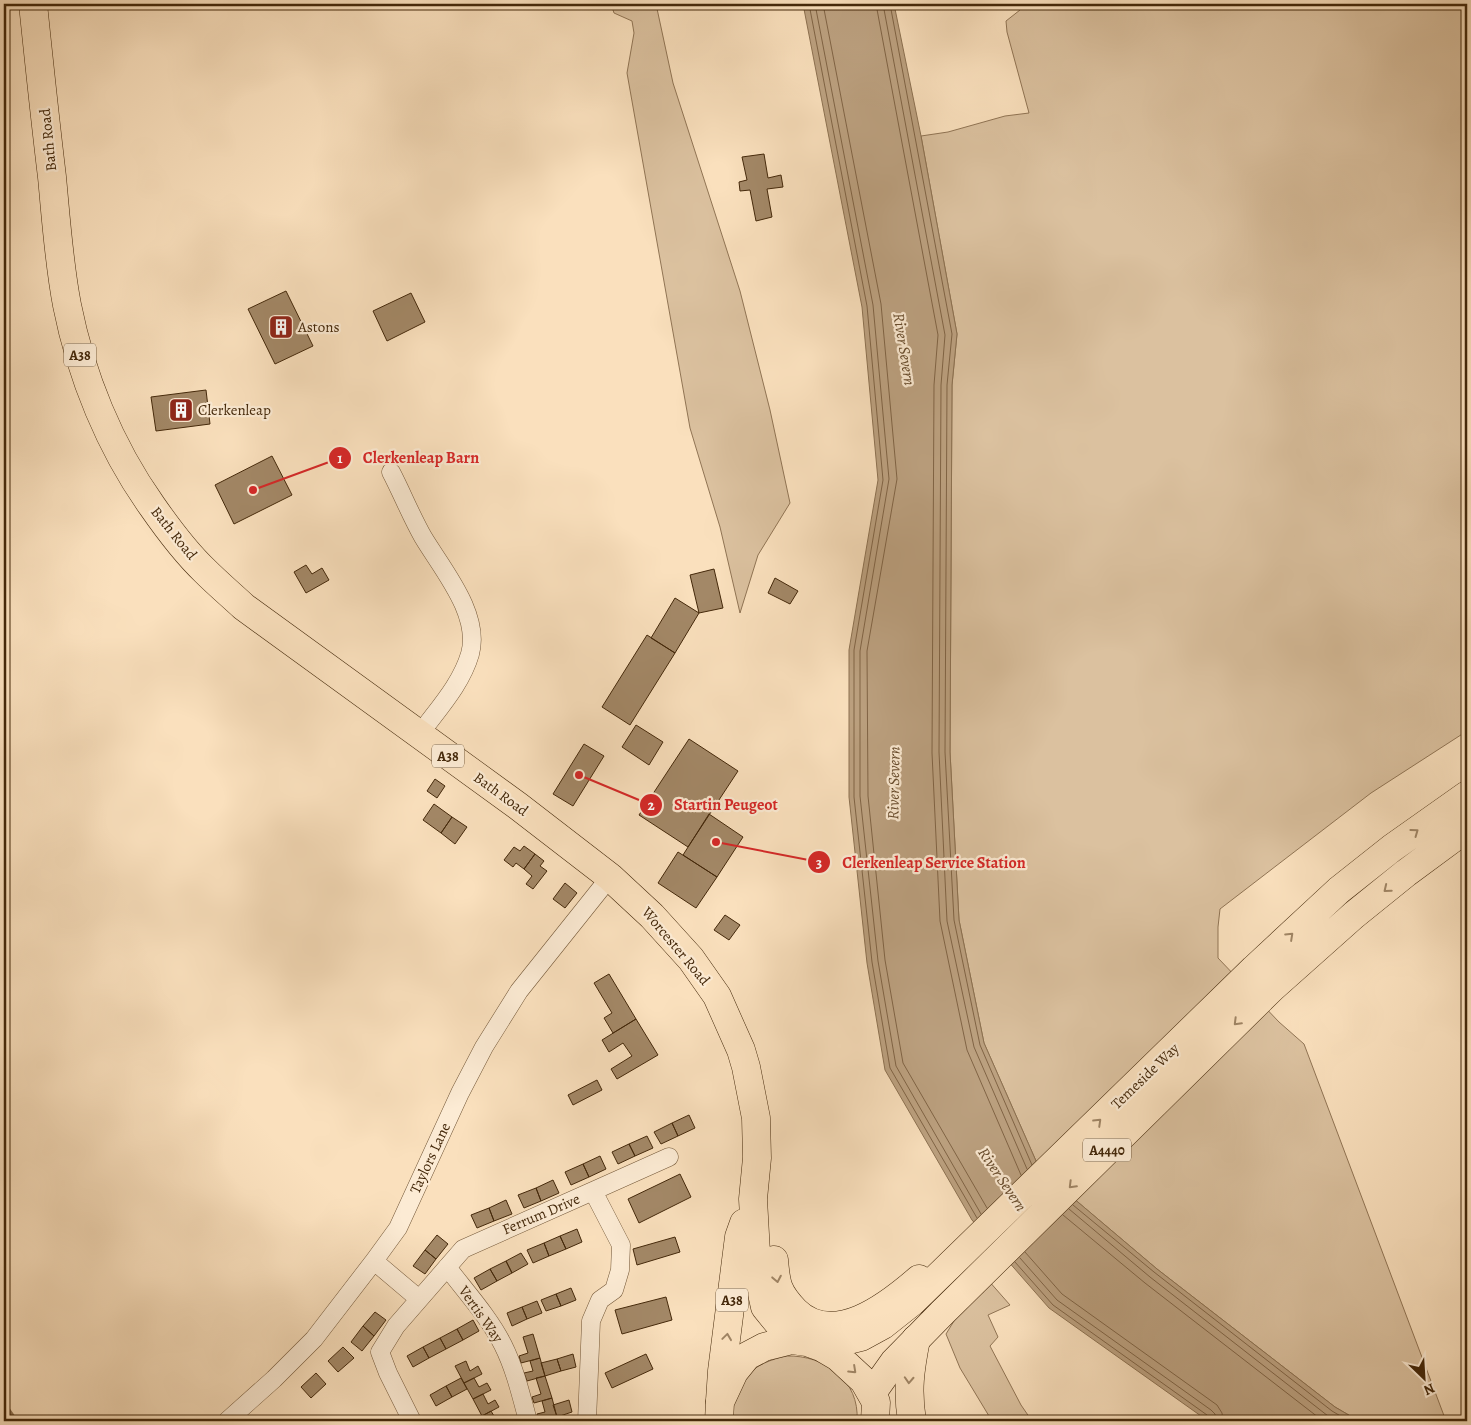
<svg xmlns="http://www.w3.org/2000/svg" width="1471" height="1425" viewBox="0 0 1471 1425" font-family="Alegreya,serif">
<rect width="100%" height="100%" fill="#fae0bd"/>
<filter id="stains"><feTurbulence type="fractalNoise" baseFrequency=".004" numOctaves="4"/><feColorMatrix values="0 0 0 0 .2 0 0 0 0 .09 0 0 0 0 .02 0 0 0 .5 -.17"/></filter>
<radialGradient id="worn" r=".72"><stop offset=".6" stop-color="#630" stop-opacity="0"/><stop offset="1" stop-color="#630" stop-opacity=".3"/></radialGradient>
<path fill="#dbc19f" stroke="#907454" d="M611,4H656L673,83L740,291L770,410L790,503L758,555L740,613L720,527L690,428L627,73L634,33L632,21L614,13Z
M1018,4H1467V731L1371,793L1220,909L1218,927V958L1279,1022L1304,1044L1446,1421H1359L1335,1407L1157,1269L1040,1170L984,1043L959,920L950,752L952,385L957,334L921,136L948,132L1005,116L1029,113L1007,32L1006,21L1020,10Z
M988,1280L1010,1305L988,1315L998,1337L990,1346L1021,1405L1032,1421H992L960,1368L946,1334L957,1316Z
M787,1356C824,1355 860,1380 857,1421H730C731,1408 734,1403 739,1392C741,1387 743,1381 746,1377C755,1365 772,1359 787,1356Z"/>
<path fill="#bca180" stroke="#8c7151" d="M803,4H894L921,136L957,334L952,385L950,752L959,920L984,1043L1040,1170L1157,1269L1335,1407L1359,1421H1208L1049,1308L972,1220L885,1070L867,963L849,797V650L878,480L862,307Z"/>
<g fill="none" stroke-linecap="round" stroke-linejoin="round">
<path stroke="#806445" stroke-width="1" d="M809,4L867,306L883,480L854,650V797L872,962L890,1068L977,1218
M815,4L873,305L889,479L860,651V796L878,961L896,1066L981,1214
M823,4L881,304L897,479L867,651L868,796L885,960L903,1063L987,1208
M876,4L938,335L934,385L932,753L940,921L967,1050L1021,1175
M883,4L945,335L941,385L939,752L947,921L974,1047L1027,1169
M890,4L952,334L947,385L945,752L954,920L980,1045L1032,1165
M1073,1205L1154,1272L1332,1411L1349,1421
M1069,1209L1150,1277L1328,1416L1337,1421
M1063,1215L1145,1283L1323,1421
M1025,1252L1062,1294L1217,1405L1222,1413L1223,1421
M1020,1258L1057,1300L1211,1410L1215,1414L1216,1421
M1015,1262L1053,1305L1207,1415L1210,1421"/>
<path stroke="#8c7151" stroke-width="4.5" d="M4,1404L16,1421"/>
</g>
<path fill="#a38867" stroke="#44280a" d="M764,154L768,178L781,175L783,187L767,189L772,217L756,221L750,190L740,191L739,182L747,180L742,157Z
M286,291L313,346L275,364L248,309Z
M411,293L425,322L387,341L373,311Z
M206,390L210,424L156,431L151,397Z
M272,456L292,495L234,524L215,485Z
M306,565L312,574L322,568L329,580L306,593L294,572Z
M714,569L723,608L699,613L690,575Z
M775,578L798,591L790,604L768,593Z
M675,598L699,613L675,653L651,638Z
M647,635L675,653L630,725L602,707Z
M636,725L663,742L649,765L622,747Z
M689,739L738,771L688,847L639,815Z
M584,744L604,756L573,806L553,794Z
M435,779L445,786L437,798L427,791Z
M434,804L452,817L441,833L423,820Z
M709,814L743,837L717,877L683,855Z
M452,817L467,827L455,844L441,833Z
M524,846L535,854L524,869L516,863L513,867L504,860L514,847L520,851Z
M678,852L717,877L696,908L658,883Z
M535,854L544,861L540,866L547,871L533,889L526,884L532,876L524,869Z
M565,883L577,893L565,908L553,899Z
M725,915L740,925L729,940L714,930Z
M609,974L636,1019L613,1033L604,1018L612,1013L594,983Z
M636,1019L658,1055L617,1079L611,1069L632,1056L623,1043L609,1052L602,1040Z
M597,1080L602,1090L573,1105L568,1095Z
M689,1115L695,1128L678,1136L672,1123Z
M672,1123L678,1136L661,1144L654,1132Z
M647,1136L653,1148L635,1156L629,1144Z
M629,1144L635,1156L618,1164L612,1152Z
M600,1156L606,1169L589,1177L583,1164Z
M583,1164L589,1177L571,1185L565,1172Z
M680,1174L691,1197L639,1223L628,1199Z
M553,1180L559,1193L541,1201L536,1188Z
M536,1188L541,1201L524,1208L518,1195Z
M506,1200L512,1214L494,1221L489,1208Z
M489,1208L494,1221L477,1228L471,1215Z
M577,1229L582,1242L566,1249L560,1236Z
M437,1235L448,1244L436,1259L425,1250Z
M560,1236L566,1249L549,1256L544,1243Z
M675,1237L680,1252L637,1265L633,1249Z
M544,1243L549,1256L533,1263L527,1250Z
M425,1250L436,1259L425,1274L413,1266Z
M521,1253L528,1264L512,1273L506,1261Z
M506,1261L512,1273L497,1281L490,1269Z
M490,1269L497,1281L481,1290L474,1278Z
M571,1288L576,1300L561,1306L556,1294Z
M556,1294L561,1306L546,1311L541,1300Z
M666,1297L672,1320L622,1334L615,1310Z
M537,1301L542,1313L527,1319L522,1307Z
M522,1307L527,1319L512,1326L507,1313Z
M375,1312L386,1320L374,1336L363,1326Z
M473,1320L479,1331L463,1340L457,1329Z
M363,1326L374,1336L362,1351L351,1342Z
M457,1329L463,1340L446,1349L440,1338Z
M533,1334L540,1358L521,1363L519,1356L528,1353L523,1337Z
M440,1338L446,1349L429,1358L423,1347Z
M343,1347L354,1358L338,1372L328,1361Z
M423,1347L429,1358L413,1367L407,1356Z
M573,1354L576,1367L561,1371L557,1359Z
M646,1354L653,1369L612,1388L605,1373Z
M540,1358L545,1376L527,1381L524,1373L533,1371L530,1361Z
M557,1359L561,1371L545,1376L541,1363Z
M466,1361L470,1371L478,1366L482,1374L464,1383L455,1366Z
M316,1373L326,1384L311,1398L301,1387Z
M545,1376L552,1398L534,1403L532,1397L541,1394L536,1378Z
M461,1378L467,1389L452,1397L446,1386Z
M474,1378L479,1387L487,1383L491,1390L473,1399L464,1383Z
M446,1386L452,1397L436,1406L430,1395Z
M483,1394L488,1404L495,1400L499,1407L482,1416L473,1399Z
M552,1398L557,1417L539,1421L537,1414L545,1412L542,1401Z
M569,1400L572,1412L557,1417L553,1405Z
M491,1411L497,1421H485L482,1416Z
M642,1416L645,1421H629Z
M557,1417L558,1421H548V1419Z"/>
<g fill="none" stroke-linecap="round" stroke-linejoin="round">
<defs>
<path id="street" d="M391,472C402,493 411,516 423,537C442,569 481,614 470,654C461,685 437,710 419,735
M593,1191L669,1157
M374,1261L419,1299
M447,1267C466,1292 489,1317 503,1345C515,1369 521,1395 528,1421
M227,1421L274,1379L314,1339L374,1261L398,1228L460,1093L484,1047L519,991L610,877
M412,1421L388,1373L380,1352L396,1326L463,1249L593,1191L621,1245L620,1270L614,1290L600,1300L591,1321L587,1421"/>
<path id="primary" d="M33,4C39,62 45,119 52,177C56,219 59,264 67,305C81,376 110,447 152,506C168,529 185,552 205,571C217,583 231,595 244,607L518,806L610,877L652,916L691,959L717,996L741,1050L746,1067L756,1118L757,1158L753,1199L757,1271L765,1307L792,1340
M774,1260C776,1284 777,1292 795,1311C833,1349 888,1306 919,1279
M720,1401L722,1371L739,1237L744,1223
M912,1421C907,1390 910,1370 916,1339"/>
<path id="highway" d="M821,1347L861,1337L883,1325L912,1302L1254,969L1339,890L1392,848L1467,795
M872,1393L894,1362L942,1313L1272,988L1354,915L1406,873L1467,828
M719,1421L720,1402L734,1372L747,1356L764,1347L792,1340L807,1342L821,1347L838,1357L864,1381L876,1402L875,1421"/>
</defs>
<use href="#street" stroke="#725637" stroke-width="19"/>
<use href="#primary" stroke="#44280a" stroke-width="29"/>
<use href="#highway" stroke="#44280a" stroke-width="29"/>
<use href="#street" stroke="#fcebd4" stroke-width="18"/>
<use href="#primary" stroke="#fae0bd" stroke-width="28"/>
<use href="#highway" stroke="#fae0bd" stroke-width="28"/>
</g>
<defs><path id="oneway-chevron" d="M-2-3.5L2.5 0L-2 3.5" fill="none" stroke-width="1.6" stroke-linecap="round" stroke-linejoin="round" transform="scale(1.25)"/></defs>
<g stroke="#9f8464">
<use href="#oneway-chevron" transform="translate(1415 832) rotate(-36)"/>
<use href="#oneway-chevron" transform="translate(1387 889) rotate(141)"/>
<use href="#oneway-chevron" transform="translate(1290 936) rotate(-43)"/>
<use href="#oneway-chevron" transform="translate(1237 1022) rotate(135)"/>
<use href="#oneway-chevron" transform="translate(1098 1122) rotate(-44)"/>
<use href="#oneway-chevron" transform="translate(1072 1185) rotate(135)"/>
<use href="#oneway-chevron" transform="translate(777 1279) rotate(79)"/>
<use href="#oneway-chevron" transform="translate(727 1337) rotate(-82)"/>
<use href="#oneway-chevron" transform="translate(853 1370) rotate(43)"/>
<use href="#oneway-chevron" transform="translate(909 1380) rotate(93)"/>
</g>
<defs>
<symbol id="building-square" viewBox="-11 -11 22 22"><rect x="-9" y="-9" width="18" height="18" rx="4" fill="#8f2418" stroke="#fcebd4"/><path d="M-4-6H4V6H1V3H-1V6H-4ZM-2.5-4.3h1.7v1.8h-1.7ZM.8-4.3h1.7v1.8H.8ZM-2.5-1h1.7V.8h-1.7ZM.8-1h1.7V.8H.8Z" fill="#fff"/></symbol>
</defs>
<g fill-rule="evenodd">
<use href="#building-square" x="267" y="313" width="28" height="28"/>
<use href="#building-square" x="167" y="396" width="28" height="28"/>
</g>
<g text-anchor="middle" stroke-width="4.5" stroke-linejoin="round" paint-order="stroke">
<g fill="#fcebd4" stroke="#7b6247" stroke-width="1">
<rect x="64" y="343.5" width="32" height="23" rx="4"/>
<rect x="432" y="744.5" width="32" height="23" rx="4"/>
<rect x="1083" y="1138.5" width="48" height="23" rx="4"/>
<rect x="716" y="1288.5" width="32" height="23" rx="4"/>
</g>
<g font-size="14" font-weight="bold" fill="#44280a">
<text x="80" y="360">A38</text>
<text x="448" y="761">A38</text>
<text x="1107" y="1155">A4440</text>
<text x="732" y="1305">A38</text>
</g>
<g font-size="15" fill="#44280a" stroke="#fcebd4">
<text transform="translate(48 140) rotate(-96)" y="5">Bath Road</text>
<text transform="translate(174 533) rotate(51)" y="5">Bath Road</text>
<text transform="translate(501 794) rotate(36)" y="5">Bath Road</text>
<text transform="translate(676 946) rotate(50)" y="5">Worcester Road</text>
<text transform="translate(1145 1076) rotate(-44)" y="5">Temeside Way</text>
<text transform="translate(430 1158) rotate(-65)" y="5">Taylors Lane</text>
<text transform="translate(541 1214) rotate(-23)" y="5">Ferrum Drive</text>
<text transform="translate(481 1314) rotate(55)" y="5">Vertis Way</text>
</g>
<g font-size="15" fill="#44280a" stroke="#fcebd4" text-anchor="start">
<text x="298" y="332">Astons</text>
<text x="198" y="415">Clerkenleap</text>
</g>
<g font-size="16" font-style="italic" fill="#684c2d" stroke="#fcebd4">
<text transform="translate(905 349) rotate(81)" y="6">River Severn</text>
<text transform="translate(893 783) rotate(-89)" y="6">River Severn</text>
<text transform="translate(1003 1179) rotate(56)" y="6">River Severn</text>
</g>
</g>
<path fill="none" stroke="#d62828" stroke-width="2" d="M253 490L340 458M579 775L651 805M716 842L819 862"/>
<g fill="#d62828" stroke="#fcebd4" stroke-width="2">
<circle cx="253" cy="490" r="5"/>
<circle cx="579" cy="775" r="5"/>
<circle cx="716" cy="842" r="5"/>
<circle cx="340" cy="458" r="12"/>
<circle cx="651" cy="805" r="12"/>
<circle cx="819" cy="862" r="12"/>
</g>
<g font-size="15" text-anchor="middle" font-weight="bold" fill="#fff">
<text x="340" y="463">1</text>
<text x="651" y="810">2</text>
<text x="819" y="868">3</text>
</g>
<g font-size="16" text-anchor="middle" font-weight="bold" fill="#d62828" stroke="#fcebd4" stroke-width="4.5" stroke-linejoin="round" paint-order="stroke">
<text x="421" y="463">Clerkenleap Barn</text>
<text x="726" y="810">Startin Peugeot</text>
<text x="934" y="868">Clerkenleap Service Station</text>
</g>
<rect width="1471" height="1425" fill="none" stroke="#fae0bd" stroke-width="20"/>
<rect x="5" y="5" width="1461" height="1415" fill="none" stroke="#44280a" stroke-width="2.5"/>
<rect x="10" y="10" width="1451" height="1405" fill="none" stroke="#44280a"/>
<g transform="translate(1424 1378) rotate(155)" stroke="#fcebd4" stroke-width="4" paint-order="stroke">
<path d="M0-4L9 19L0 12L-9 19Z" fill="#44280a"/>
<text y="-8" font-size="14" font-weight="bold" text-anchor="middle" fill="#44280a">N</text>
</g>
<rect width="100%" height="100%" filter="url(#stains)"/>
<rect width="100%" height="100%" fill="url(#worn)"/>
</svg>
